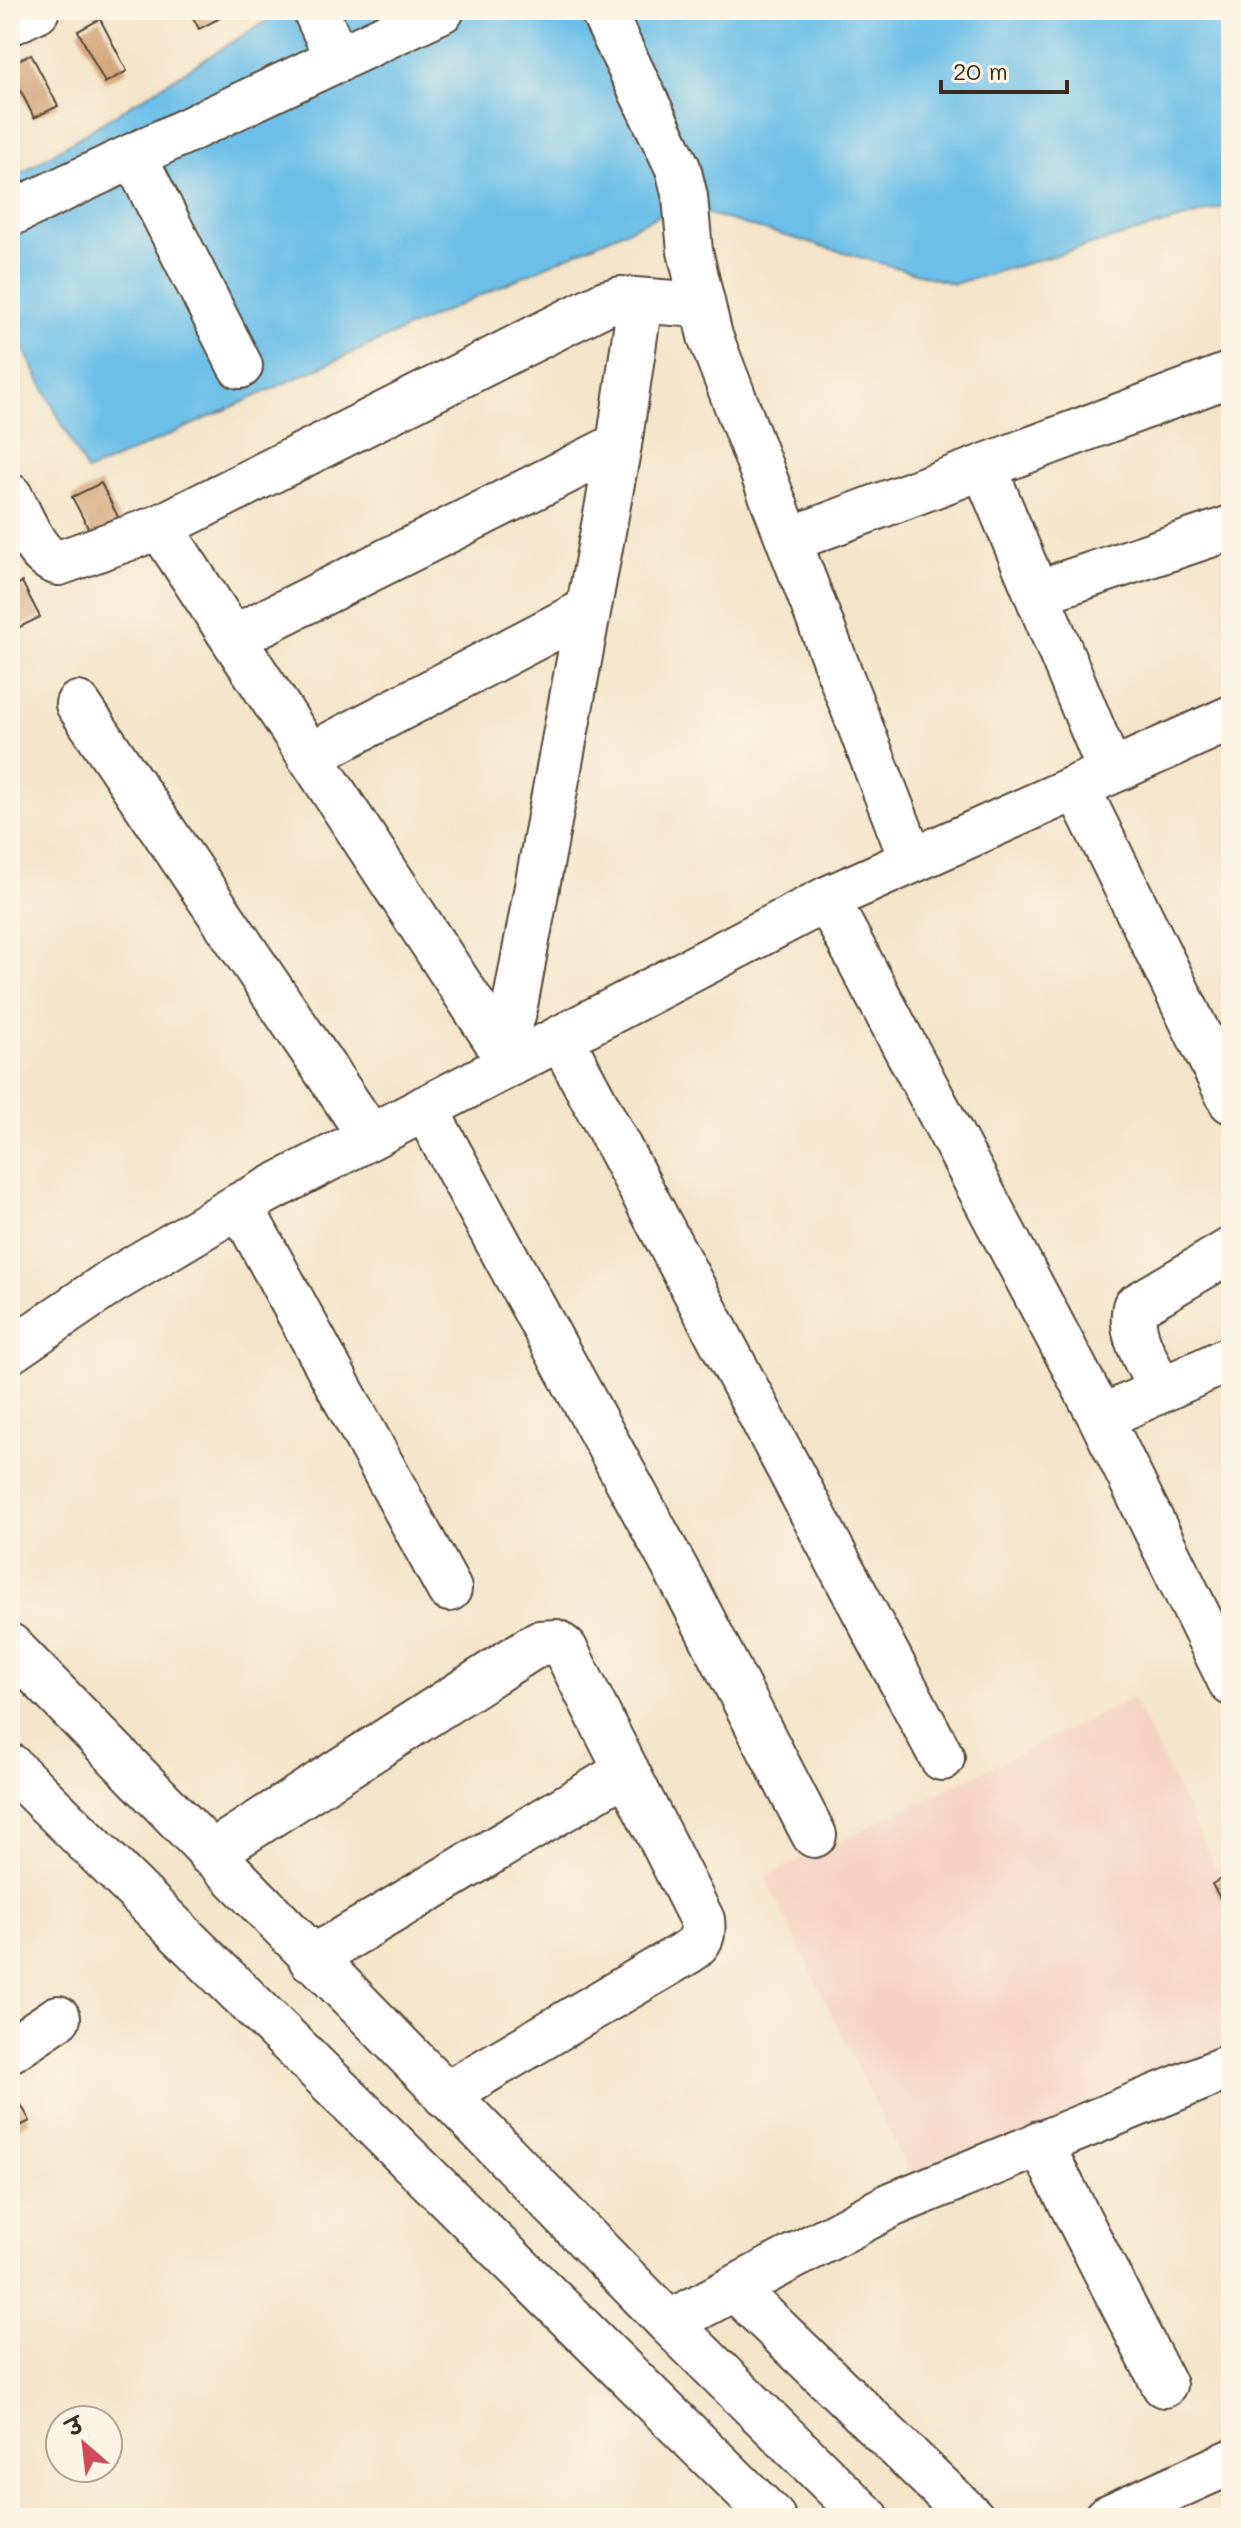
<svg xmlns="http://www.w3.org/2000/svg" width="1241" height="2528" viewBox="0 0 1241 2528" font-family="Mali,'Playpen Sans Deva',sans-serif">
<rect width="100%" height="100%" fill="#fcf5e5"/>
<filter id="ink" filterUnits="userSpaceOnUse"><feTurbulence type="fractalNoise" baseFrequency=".0125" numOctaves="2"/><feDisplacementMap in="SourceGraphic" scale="16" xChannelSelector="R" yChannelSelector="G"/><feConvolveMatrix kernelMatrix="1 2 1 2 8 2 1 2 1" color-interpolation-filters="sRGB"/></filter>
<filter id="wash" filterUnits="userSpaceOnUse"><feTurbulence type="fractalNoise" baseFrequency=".006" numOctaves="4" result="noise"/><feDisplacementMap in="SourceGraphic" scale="32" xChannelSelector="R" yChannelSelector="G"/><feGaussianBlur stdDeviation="1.8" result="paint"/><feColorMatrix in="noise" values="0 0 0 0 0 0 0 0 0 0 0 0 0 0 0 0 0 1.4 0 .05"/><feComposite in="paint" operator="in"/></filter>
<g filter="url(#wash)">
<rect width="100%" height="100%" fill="#f4e4c9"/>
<path fill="#f5d2c2" d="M1133,1698L1231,1900V2045L920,2196L765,1877Z"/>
<path fill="#6cbfe8" stroke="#547483" stroke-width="2" d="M284,10H1231V205L954,284L680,206L87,472L10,323V180Z"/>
<g id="blocks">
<path fill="#d2a478" d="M189,10H216L220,18L199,29Z
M100,19L127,71L105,83L78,31Z
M31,54L58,106L34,118L10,69V64Z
M101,483L124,529L96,543L72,497Z
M22,582L40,617L14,630L10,622V588Z
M1231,1873V1917L1212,1884Z
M10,2084L30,2121L10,2131Z"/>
</g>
</g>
<g filter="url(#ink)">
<use href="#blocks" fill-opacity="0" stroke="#574638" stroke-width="2"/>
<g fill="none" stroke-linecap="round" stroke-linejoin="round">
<defs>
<path id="street" d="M315,10L338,60
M602,10L678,168L685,197L690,251L710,336L912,861
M10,23L37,10
M134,156L240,366
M10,214L442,10
M984,467L1110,771
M10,496C22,517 35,558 59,563L160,527
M789,540L1231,374
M1036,593L1231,528
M233,638L619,445
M78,704L370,1136
M309,756L588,610
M1077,787L1231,1101
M827,899L1101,1418L1231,1683
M561,1038L942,1758
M497,1043L513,1016L619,445L640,301
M511,1063L160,527L605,303L621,299L701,305
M425,1108L692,1599L814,1835
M240,1205L449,1589
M10,1351L111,1282L240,1205L827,899L1231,718
M1160,1389C1149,1364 1128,1335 1135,1307L1231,1250
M1101,1418L1231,1358
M10,1646L669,2323L891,2205L1231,2066
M10,1766L773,2518
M210,1854L539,1643L556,1642L565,1649L702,1920C704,1935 701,1942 689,1951L445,2095
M311,1959L627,1771
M10,2050L58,2018
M1040,2143L1164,2385
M734,2288L972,2518
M669,2323L867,2518
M1106,2518L1231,2462"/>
</defs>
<use href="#street" stroke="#574638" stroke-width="48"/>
<use href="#street" stroke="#fff" stroke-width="44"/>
</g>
</g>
<rect width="1241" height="2528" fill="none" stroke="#fcf5e5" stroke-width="40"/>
<g transform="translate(84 2444) rotate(332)"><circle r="38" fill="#fcf5e5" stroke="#afa495" stroke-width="2"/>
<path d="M0-6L14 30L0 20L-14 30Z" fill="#d1495b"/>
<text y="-12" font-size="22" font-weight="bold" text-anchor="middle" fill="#3b2a1e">उ</text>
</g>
<path d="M941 80v12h126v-12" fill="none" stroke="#3b2a1e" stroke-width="4"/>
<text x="953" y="80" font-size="24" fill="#3b2a1e" stroke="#fcf5e5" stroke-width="6" paint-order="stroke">20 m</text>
</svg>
